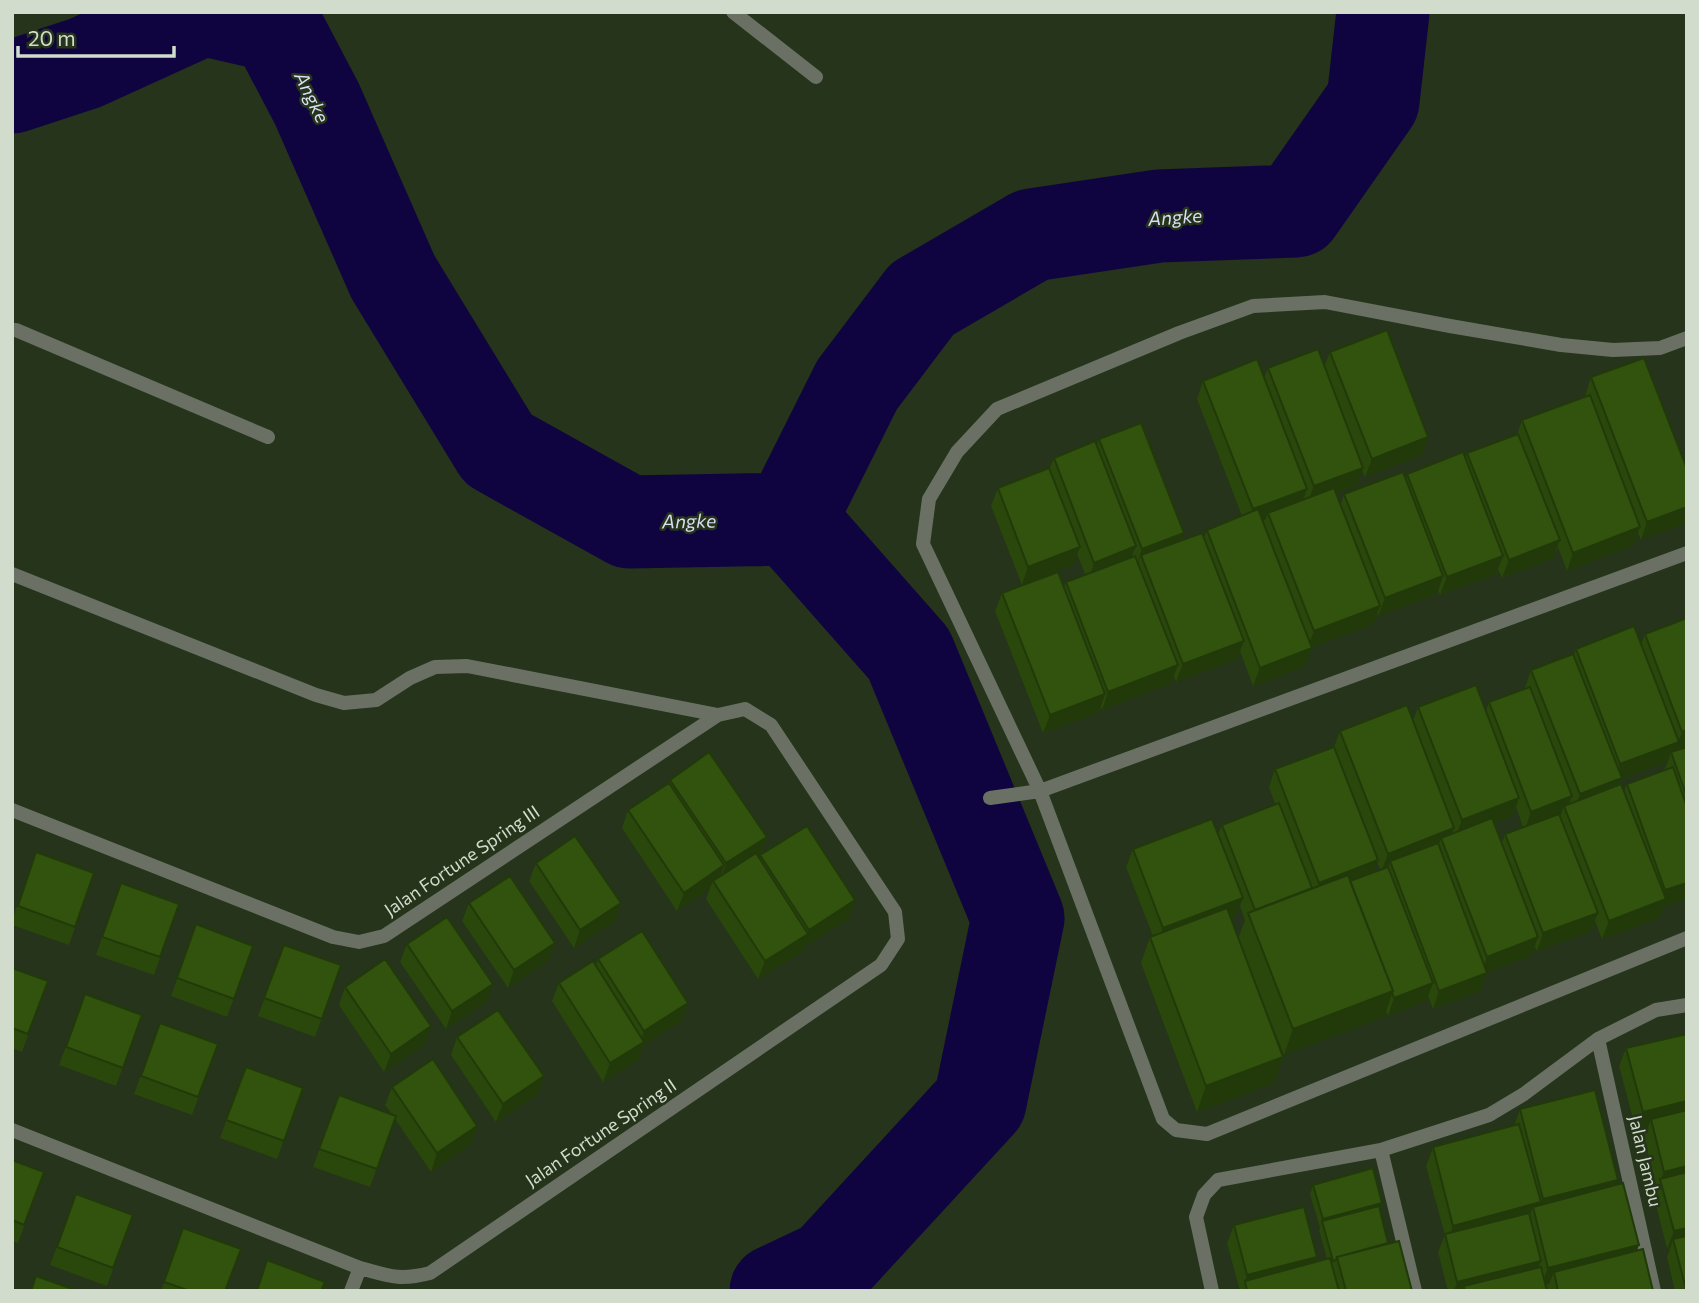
<svg xmlns="http://www.w3.org/2000/svg" width="1699" height="1303" viewBox="0 0 1699 1303" font-family="Commissioner,sans-serif">
<rect width="100%" height="100%" fill="#25341a"/>
<g fill="none" stroke-linecap="round" stroke-linejoin="round">
<path stroke="#0f043f" stroke-width="93" d="M215,12L276,26L317,104L393,277L498,449L629,522L790,519L857,385L922,299L1032,235L1159,216L1296,211L1373,101L1383,12
M12,87L85,63L197,12
M776,1291L829,1266L980,1102L1018,918L909,654L790,519"/>
<path stroke="#6a7164" stroke-width="14" d="M733,12L816,77
M12,330H16L268,437
M1687,338L1660,348L1613,350L1561,345L1450,326L1325,302L1253,306L1179,333L997,409L957,452L929,499L923,544L1040,791L1163,1119L1176,1130L1207,1134L1687,938
M12,574L316,695L344,703L376,700L410,678L435,667L467,666L718,715
M990,798L1040,791L1687,553
M12,810L333,937L359,942L384,936L718,715L745,709L771,725L895,912L898,939L881,965L430,1273C399,1281 389,1276 360,1268L12,1130
M1598,1039L1654,1291
M1381,1150L1415,1291
M351,1291L360,1268
M1212,1291L1196,1217L1204,1195L1218,1180L1381,1150L1489,1115L1524,1094L1598,1039L1656,1010L1687,1005"/>
</g>
<path fill="#2a470c" fill-rule="evenodd" d="M1330,352L1428,437L1422,455L1365,477L1362,470L1357,486L1336,493L1341,504L1344,494L1406,478L1407,474L1465,458L1467,453L1517,434L1522,420L1585,396L1591,377L1687,469L1641,540L1638,533L1634,545L1567,571L1558,547L1553,558L1502,578L1498,569L1496,574L1440,595L1438,590L1437,594L1378,616L1377,613L1373,624L1312,647L1305,666L1253,686L1240,651L1237,659L1176,682L1174,676L1171,683L1102,710L1101,707L1099,712L1043,733L995,611L1002,593L1064,587L1066,582L1085,574L1077,554L1073,565L1022,585L991,506L998,488L1049,469L1054,458L1097,445L1099,439L1182,540L1204,537L1207,530L1242,516L1197,399L1203,381L1264,378L1268,368L1324,367Z
M1687,618V746L1676,751L1687,747V898L1663,907L1659,918L1602,939L1595,921L1591,931L1537,951L1535,947L1532,955L1487,972L1480,991L1433,1009L1428,996L1426,1001L1388,1016L1386,1011L1384,1017L1284,1055L1238,939L1245,920L1240,906L1236,916L1231,918L1283,1057L1274,1083L1197,1112L1141,963L1150,937L1153,936L1126,867L1133,849L1218,834L1222,825L1275,804L1269,787L1275,769L1334,747L1340,731L1413,721L1418,707L1486,710L1489,702L1525,688L1531,670L1574,655L1576,649L1641,644L1645,634ZM1668,762L1664,770L1627,784L1624,791L1619,785L1621,779ZM1516,807L1523,827L1505,834L1502,843L1494,823L1513,816ZM1377,862L1380,869L1374,872Z
M670,780L767,837L760,855L758,856L759,858L760,855L855,900L849,918L803,947L802,952L758,979L706,899L710,888L677,911L622,828L628,810L668,784Z
M36,852L94,873L69,945L12,925V920Z
M536,863L621,903L615,921L574,948L529,881Z
M121,883L179,904L154,975L96,955Z
M469,903L555,943L548,961L508,988L462,921Z
M196,924L253,946L227,1017L171,996Z
M407,944L493,984L486,1002L446,1029L400,962Z
M284,945L341,965L315,1037L258,1016Z
M598,959L681,1021L643,1045L638,1060L603,1082L552,1001L559,983L596,965Z
M12,968L48,981L22,1052L12,1048Z
M345,987L425,1044L384,1072L339,1005Z
M85,994L142,1015L116,1086L59,1065Z
M160,1023L218,1044L192,1115L134,1094Z
M1687,1034V1291H1675L1667,1257L1670,1249H1667L1654,1197L1657,1189L1644,1137L1648,1127L1636,1130L1619,1066L1626,1048Z
M457,1037L544,1076L538,1094L496,1122L451,1055Z
M246,1067L303,1088L277,1159L220,1138Z
M392,1087L477,1126L471,1144L431,1172L395,1119L370,1187L313,1167L339,1095L392,1114L385,1105Z
M1520,1109L1616,1185L1637,1251L1653,1291H1448L1438,1252L1445,1235L1426,1166L1433,1147L1514,1126Z
M12,1160L44,1172L18,1243L12,1241Z
M1313,1185L1380,1210L1388,1243L1412,1291H1240L1227,1243L1234,1225L1317,1257L1315,1262L1327,1259L1319,1230L1320,1228L1310,1194Z
M76,1194L133,1215L107,1286L50,1265Z
M183,1228L225,1291H161Z"/>
<path fill="#223a0a" d="M1428,437L1422,455L1365,477L1372,459Z
M1363,468L1357,486L1307,504L1314,486Z
M1307,489L1301,507L1268,513L1265,520L1247,527L1253,509Z
M1687,507V523L1641,540L1647,522Z
M1640,527L1634,545L1567,571L1573,553Z
M1184,533L1178,551L1141,555L1136,567L1142,549Z
M1560,540L1553,558L1502,578L1509,560Z
M1136,546L1129,564L1088,581L1094,563Z
M1080,547L1073,565L1022,585L1028,567Z
M1503,556L1496,574L1440,595L1447,577Z
M1443,576L1437,594L1378,616L1385,598Z
M1380,606L1373,624L1307,649L1314,631Z
M1244,641L1237,659L1176,682L1183,664Z
M1312,648L1305,666L1253,686L1260,668Z
M1178,665L1171,683L1102,710L1108,692Z
M1105,694L1099,712L1043,733L1050,715Z
M1687,730V746L1676,750L1673,758L1671,752L1668,762L1621,779L1615,796L1574,812L1580,794L1614,781L1620,764L1678,742L1682,732Z
M1572,796L1566,813L1564,806L1560,817L1525,830L1531,812Z
M1519,798L1513,816L1455,838L1462,820Z
M1454,828L1448,846L1441,838L1436,851L1390,861L1388,869L1381,872L1388,854Z
M767,837L760,855L720,881L726,863Z
M1378,860L1371,879L1312,901L1319,883Z
M724,865L718,883L713,881L710,888L677,911L684,893Z
M1687,883V898L1663,907L1659,918L1602,939L1609,921L1661,901L1665,890Z
M1243,898L1236,916L1156,946L1163,928Z
M855,900L849,918L803,947L802,952L758,979L765,961L807,934L809,930Z
M621,903L615,921L574,948L580,930Z
M1598,913L1591,931L1537,951L1543,933Z
M1538,937L1532,955L1480,975L1487,957Z
M555,943L548,961L508,988L514,970Z
M1487,973L1480,991L1433,1009L1439,991Z
M1433,983L1426,1001L1388,1016L1394,998Z
M493,984L486,1002L446,1029L452,1011Z
M1393,991L1384,1017L1284,1055L1293,1029Z
M688,1003L681,1021L643,1045L638,1060L603,1082L610,1063L639,1046L644,1031Z
M431,1026L425,1044L384,1072L391,1054Z
M1283,1057L1274,1083L1197,1112L1206,1086Z
M544,1076L538,1094L496,1122L503,1104Z
M1687,1101V1117L1651,1119L1648,1127L1636,1130L1643,1112Z
M477,1126L471,1144L431,1172L437,1153Z
M1687,1166V1182L1661,1180L1664,1172Z
M1618,1180L1612,1199L1536,1217L1543,1199Z
M1541,1202L1536,1218L1533,1207L1527,1222L1447,1244L1453,1226Z
M1382,1203L1379,1212L1322,1221L1319,1228L1323,1219Z
M1687,1228V1244L1673,1239L1670,1249H1667L1674,1231Z
M1639,1245L1632,1263L1554,1272L1549,1284L1541,1286L1548,1268Z
M1317,1257L1310,1275L1245,1281L1247,1275Z
M1541,1261L1534,1280L1464,1286L1462,1291H1454L1457,1282Z"/>
<path fill="#31530e" stroke="#223a0a" stroke-width="2" d="M1387,330L1428,437L1372,459L1330,352Z
M1318,349L1363,468L1314,486L1268,368Z
M1644,358L1687,469V507L1647,522L1591,377Z
M1257,359L1307,489L1253,509L1203,381Z
M1590,395L1640,527L1573,553L1522,420Z
M1141,423L1184,533L1142,549L1099,439Z
M1518,434L1560,540L1509,560L1467,453Z
M1095,441L1136,546L1094,563L1054,458Z
M1463,452L1503,556L1447,577L1407,474Z
M1049,468L1080,547L1028,567L998,488Z
M1403,472L1443,576L1385,598L1344,494Z
M1334,488L1380,606L1314,631L1268,513Z
M1258,509L1312,648L1260,668L1207,530Z
M1202,533L1244,641L1183,664L1141,555Z
M1135,556L1178,665L1108,692L1066,582Z
M1058,572L1105,694L1050,715L1002,593Z
M1687,618V730L1682,732L1645,634Z
M1634,626L1679,742L1620,764L1576,649Z
M1573,654L1622,778L1580,794L1531,670Z
M1476,685L1519,798L1462,820L1418,707Z
M1530,687L1572,796L1531,812L1489,702Z
M1407,705L1454,828L1388,854L1340,731Z
M1334,747L1378,860L1319,883L1275,769Z
M1687,747V797L1671,752Z
M709,752L767,837L726,863L670,780Z
M1673,767L1687,807V883L1665,890L1627,784Z
M669,783L724,865L684,893L628,810Z
M1621,784L1666,899L1609,921L1564,806Z
M1279,803L1312,888L1255,910L1222,825Z
M1559,814L1598,913L1543,933L1505,834Z
M1492,818L1538,937L1487,957L1441,838Z
M1212,819L1243,898L1163,928L1133,849Z
M807,826L855,900L809,930L760,855Z
M575,836L621,903L580,930L536,863Z
M1438,843L1487,973L1439,991L1390,861Z
M36,852L94,873L75,927L18,906Z
M756,853L808,934L765,961L713,881Z
M1388,867L1433,983L1394,998L1392,992L1393,991L1350,881Z
M1348,875L1393,991L1293,1029L1248,913Z
M510,876L555,943L514,970L469,903Z
M121,883L179,904L160,957L102,937Z
M1227,908L1283,1057L1206,1086L1150,937Z
M447,917L493,984L452,1011L407,944Z
M196,924L253,946L234,999L177,978Z
M642,931L688,1003L644,1031L598,959Z
M284,945L341,965L322,1019L264,998Z
M385,959L431,1026L391,1054L345,987Z
M593,961L644,1042L610,1063L559,983Z
M12,968L48,981L28,1034L12,1028Z
M85,994L142,1015L123,1068L66,1047Z
M498,1010L544,1076L503,1104L457,1037Z
M160,1023L218,1044L198,1097L141,1076Z
M1687,1034V1101L1643,1112L1626,1048Z
M433,1059L477,1126L437,1153L392,1087Z
M246,1067L303,1088L284,1141L226,1120Z
M1595,1090L1618,1180L1543,1199L1520,1109Z
M339,1095L396,1116L377,1169L319,1149Z
M1687,1110V1166L1664,1172L1651,1119Z
M1519,1124L1541,1202L1453,1226L1433,1147Z
M12,1160L44,1172L24,1225L12,1220Z
M1373,1168L1382,1203L1323,1219L1313,1185Z
M1687,1172V1228L1674,1231L1660,1179Z
M1623,1183L1639,1245L1548,1268L1533,1207Z
M76,1194L133,1215L113,1268L57,1247Z
M1379,1206L1388,1243L1337,1257L1336,1260L1333,1261L1322,1221Z
M1304,1207L1317,1257L1247,1275L1234,1225Z
M1529,1213L1541,1261L1457,1282L1445,1234Z
M183,1228L241,1249L225,1291H190L164,1282Z
M1687,1236V1288L1686,1289L1673,1239Z
M1399,1241L1412,1291H1346L1337,1257Z
M1643,1249L1653,1291H1558L1554,1272Z
M1330,1258L1339,1291H1247L1245,1281Z
M267,1260L325,1282L321,1291H257Z
M1541,1267L1547,1291H1465L1464,1286Z
M36,1276L78,1291H31Z"/>
<g text-anchor="middle" stroke-width="5" stroke-linejoin="round" paint-order="stroke">
<g font-size="18" fill="#d2dccc" stroke="#25341a">
<text transform="translate(462 861) rotate(-34)" y="6">Jalan Fortune Spring III</text>
<text transform="translate(601 1133) rotate(-34)" y="6">Jalan Fortune Spring II</text>
<text transform="translate(1645 1161) rotate(77)" y="6">Jalan Jambu</text>
</g>
<g font-size="19" font-style="italic" fill="#dadef5" stroke="#25341a">
<text transform="translate(312 97) rotate(64)" y="7">Angke</text>
<text transform="translate(1175 217) rotate(-4)" y="7">Angke</text>
<text transform="translate(689 521) rotate(-1)" y="7">Angke</text>
</g>
</g>
<rect width="1699" height="1303" fill="none" stroke="#d2dccc" stroke-width="28"/>
<path d="M18 46v10h156v-10" fill="none" stroke="#d2dccc" stroke-width="3.5"/>
<text x="28" y="46" font-size="21" fill="#d2dccc" stroke="#25341a" stroke-width="5" paint-order="stroke">20 m</text>
</svg>
